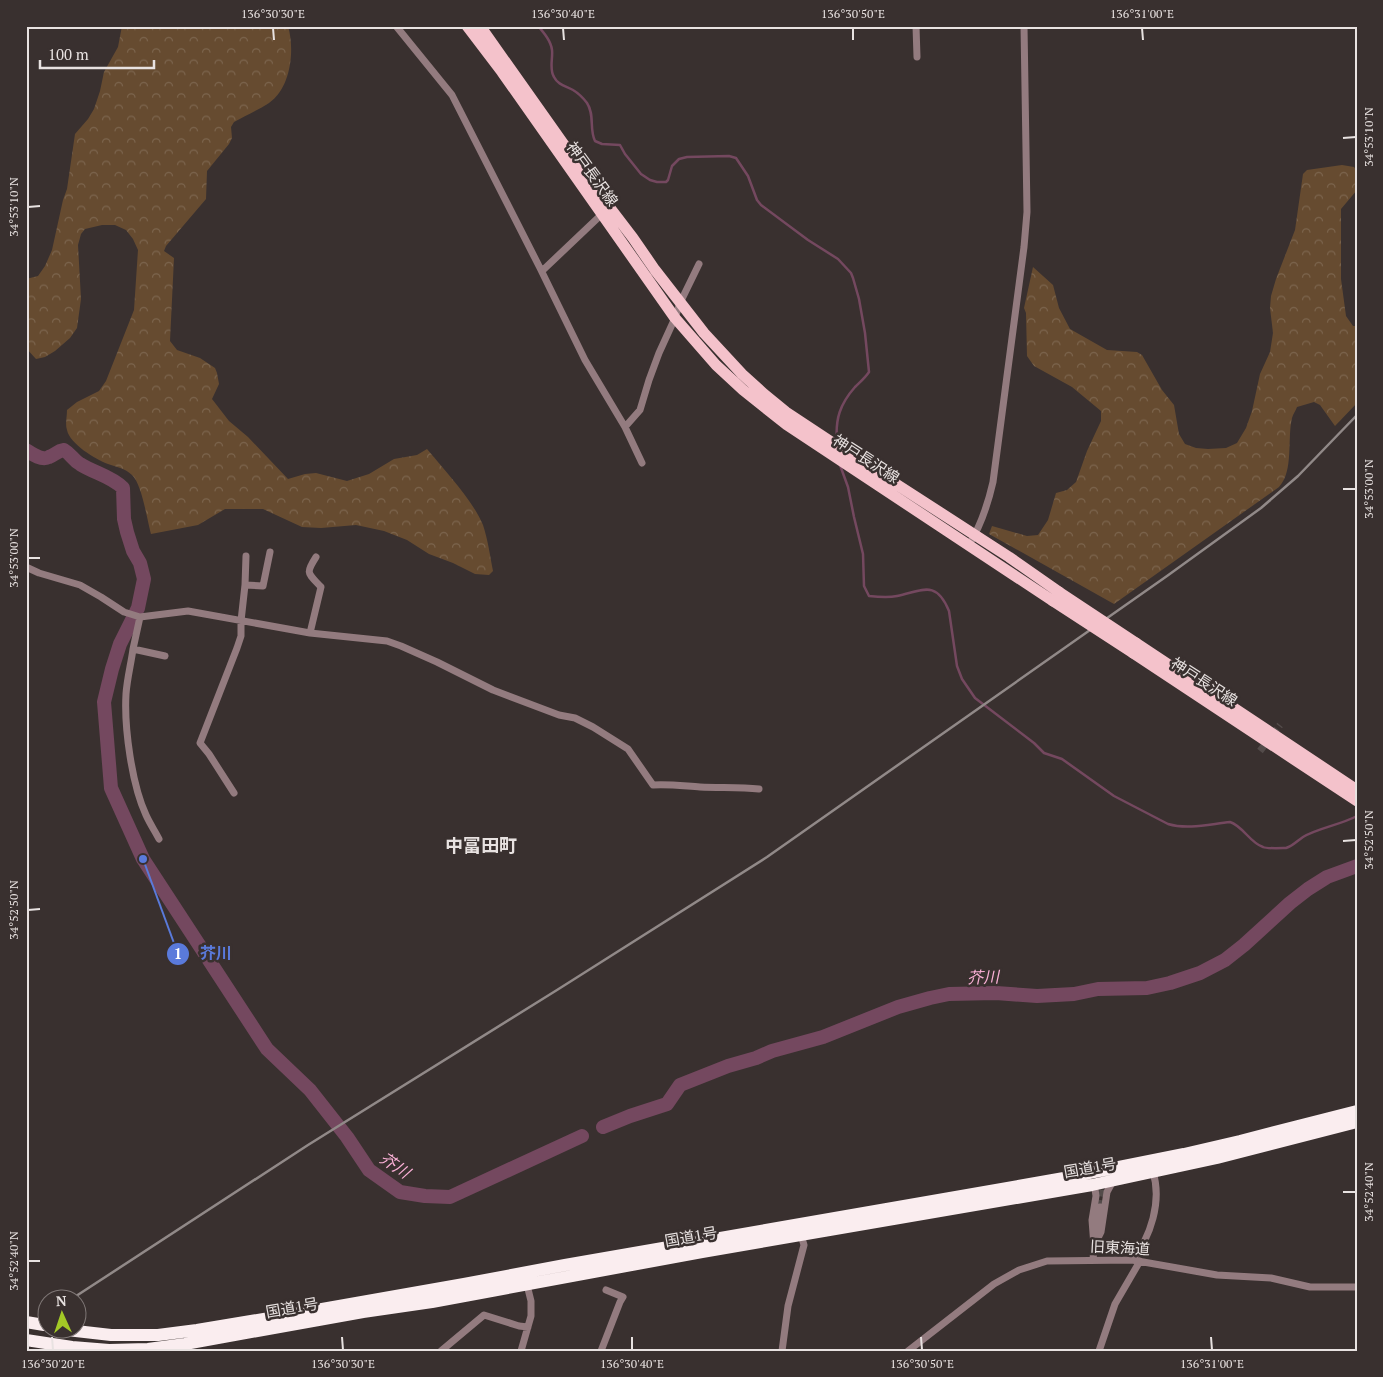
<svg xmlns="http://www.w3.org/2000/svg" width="1383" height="1377" viewBox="0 0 1383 1377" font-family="'PT Serif','Noto Sans JP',serif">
<defs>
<pattern id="forest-crowns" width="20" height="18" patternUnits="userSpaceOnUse" patternTransform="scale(1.25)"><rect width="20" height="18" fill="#664b30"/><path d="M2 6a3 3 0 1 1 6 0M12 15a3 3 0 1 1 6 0" fill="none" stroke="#7c654e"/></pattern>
</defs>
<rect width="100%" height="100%" fill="#39302f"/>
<path fill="url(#forest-crowns)" d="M122,26H288C295,50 291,88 269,103C258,110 245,116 234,122L231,127L232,138L229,144L207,171L206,199L166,246L164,251L174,258L170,341L177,350L200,358L215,368L217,373L219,384L212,399L229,421L248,437L288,479L305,474L316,473L347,481L369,474L394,459L417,455L427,449C445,471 472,499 483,525C488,540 490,556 493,571L489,575L475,574L453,563L429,554L407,540L384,531L356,525L321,528L302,527L263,509H225L198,525L151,534C147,520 142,484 132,475C125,468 116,467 108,464C95,459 70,444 67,430C65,424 67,417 67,410L77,402L99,391L106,381L134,310L138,250L133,239L126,230L115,225H102L85,229L81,234L78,245L81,299L77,328L70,338L55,351L45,357L36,359L26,348V279L38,276L45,266L52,250L63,200L67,189L75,134L88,119L94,109L100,91L104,72L118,47Z
M1342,165L1354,167L1357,171V190L1341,209V279L1346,316L1353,326H1357V403L1335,426L1320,405L1314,402L1297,407C1296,410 1293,414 1292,418C1287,438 1294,471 1279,487L1114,604L989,534L992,526L1027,536L1038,535L1048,520L1056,493L1067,490L1076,482L1087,451L1101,421V411L1072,387L1034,366L1027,356L1026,313L1024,308L1033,267L1053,285L1059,308L1070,329L1107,350L1137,352L1142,355L1162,390L1174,405L1179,434L1185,444L1196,448L1208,449L1226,448L1237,443L1246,428L1252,411L1260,374L1270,352L1273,333L1270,308L1271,296L1276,279L1295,230L1303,174L1307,170Z"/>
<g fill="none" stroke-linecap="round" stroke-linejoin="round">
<path stroke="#74485f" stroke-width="2.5" d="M538,26C544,33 551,41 552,50C553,59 549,69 554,77C558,85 566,86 573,90C578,93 584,99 587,103C595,115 589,129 595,141L602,144L620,145L625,154L641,174L650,180L657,182H666L668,180L672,166L679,159L687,157L729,156L736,158L748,176L757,200L761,205L808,240L838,259L851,273L853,278L859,299L865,333L869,372C865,378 860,382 855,387C840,404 835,419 837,442
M840,465L848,487L854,517L863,554L864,586L869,596C878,597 888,598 897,596C922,591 936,579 949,611L957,666L962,679L975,698L1034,743L1044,753L1062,759L1114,796L1168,824C1188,830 1210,824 1230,822C1243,826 1250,843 1263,847C1267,849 1283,848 1286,848C1293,846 1297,841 1303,837C1318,828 1340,825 1357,816"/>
<path stroke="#74485f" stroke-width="14" d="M26,450C32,454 42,461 49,457C55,455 57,451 64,450C71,454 73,460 80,464C94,473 111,476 123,488L124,519L127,532L133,551L140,563L144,579L138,608L120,644L112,669L104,702L111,788L143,859L267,1049L310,1090L347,1137L369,1170L400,1192L425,1196L450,1197L582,1136
M603,1127L630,1116L667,1104L680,1085L728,1066L756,1058L772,1051L823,1037L898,1007L930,998L949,994L996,993L1037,996L1074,994L1098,989L1147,988L1170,983L1200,973L1225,960L1244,945L1290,903L1308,889L1327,877L1357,866"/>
<path stroke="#534b4a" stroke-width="7" stroke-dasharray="7 3.5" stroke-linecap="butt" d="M1260,751L1280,725
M1100,1207L1109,1155"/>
<path stroke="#937b7f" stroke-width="7" d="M396,26L452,95L540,268L585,360L625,427L642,463
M916,26L917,57
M542,271L602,214
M625,427L640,410L649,380L659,353L675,318L680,303L699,264
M969,545C981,525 988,504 993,482L1024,247L1027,212L1024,26
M26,567L39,573L80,585L101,597L124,612L140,617L188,611L310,633L387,641L401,646L437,662L493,690L559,715L575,718L593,727L628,749L653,785C669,784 684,786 700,787C720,788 740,787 759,789
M245,585L246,556
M310,633L321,587C308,573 305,574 316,557
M133,649L140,617
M234,793L209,754L200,743L237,648L241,636V621L245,585L263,586L270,552
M159,839C155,831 150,824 146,815C132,785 124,728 126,694C127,679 131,664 133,649L165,656
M1092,1185L1095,1189L1096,1196L1092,1220L1094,1246L1093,1260
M1096,1233L1100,1207
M1094,1246L1101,1232L1107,1192L1113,1181
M1132,1260C1151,1237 1162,1201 1153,1172
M441,1351L484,1315L519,1326L528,1327
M521,1351L531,1316V1301L527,1285
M601,1351L620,1302L623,1297L606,1290
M782,1351L788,1306L804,1245L801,1235
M908,1351L994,1284L1019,1270L1047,1261L1132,1260L1217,1275L1271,1278L1310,1287H1357
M1099,1351L1115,1304L1140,1261"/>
<path stroke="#f4c2cb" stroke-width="11" d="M467,26L502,72L675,318L716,365L743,390L787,425L1053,601
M480,26L591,183L633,238L655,270L704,333L742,374L764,394L786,412L848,453L1009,557L1059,592
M1136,643L1357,790
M1133,653L1357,801"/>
<path stroke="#faedef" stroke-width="12" d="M67,1330L111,1335H158L197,1330L305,1312L464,1284L565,1265L1064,1178L1184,1154L1240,1141L1357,1111
M26,1340L72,1347L109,1350L148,1349L185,1344L363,1312L432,1302L702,1252L1092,1185L1217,1158L1357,1122"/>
<path stroke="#918988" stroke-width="2.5" d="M70,1300L308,1145L557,990L767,857L1167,576L1261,508L1298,476L1357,415
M26,1328L48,1314"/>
<path stroke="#f4c2cb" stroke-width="11" d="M1059,592L1136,643
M1053,601L1133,653"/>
<path stroke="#faedef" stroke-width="12" d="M26,1322L44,1325"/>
</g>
<path fill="none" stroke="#e8e2e1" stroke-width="2" d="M273,28L274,40M563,28L564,40M853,28V40M1142,28L1143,40M1343,138L1356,137M28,207L40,206M1343,489H1356M28,558H40M1343,841L1356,840M28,910L40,909M1343,1192H1356M28,1261H40M52,1337L53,1350M342,1337L343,1350M632,1337V1350M921,1337L922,1350M1211,1337L1212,1350"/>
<g text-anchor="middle" stroke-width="5" stroke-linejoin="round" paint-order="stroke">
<g font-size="15" fill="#e8e2e1" stroke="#39302f">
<text transform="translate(592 174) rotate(54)" y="5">神戸長沢線</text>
<text transform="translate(866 459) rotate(33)" y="5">神戸長沢線</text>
<text transform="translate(1204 682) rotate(33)" y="5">神戸長沢線</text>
<text transform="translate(1090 1168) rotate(-10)" y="5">国道1号</text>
<text transform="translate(691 1237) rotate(-10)" y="5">国道1号</text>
<text transform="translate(1120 1248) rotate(3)" y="5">旧東海道</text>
<text transform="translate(292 1308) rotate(-10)" y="5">国道1号</text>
</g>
<g font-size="16" font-style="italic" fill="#fab0d6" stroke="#39302f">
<text transform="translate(983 977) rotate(-2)" y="6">芥川</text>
<text transform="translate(395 1165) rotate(34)" y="6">芥川</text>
</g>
<g font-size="18" font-weight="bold" fill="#e8e2e1" stroke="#39302f">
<text x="481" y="852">中冨田町</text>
</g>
</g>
<path fill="none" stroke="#5a7adb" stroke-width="2" d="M143 859L178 954"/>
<g fill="#5a7adb" stroke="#39302f" stroke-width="2">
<circle cx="143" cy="859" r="5"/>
<circle cx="178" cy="954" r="12"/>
</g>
<g font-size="15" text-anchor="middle" font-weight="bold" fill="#fff">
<text x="178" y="959">1</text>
</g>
<g font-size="16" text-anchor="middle" font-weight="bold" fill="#5a7adb" stroke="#39302f" stroke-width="5" stroke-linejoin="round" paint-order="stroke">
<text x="216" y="959">芥川</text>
</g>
<rect width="1383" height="1377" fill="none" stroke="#39302f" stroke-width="55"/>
<g transform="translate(62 1314) rotate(357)"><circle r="24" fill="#39302f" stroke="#7f7776"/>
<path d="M0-4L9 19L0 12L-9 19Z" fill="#a3c926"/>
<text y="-8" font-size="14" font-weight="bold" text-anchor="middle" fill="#e8e2e1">N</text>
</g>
<path d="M40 60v8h114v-8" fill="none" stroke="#e8e2e1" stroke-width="2.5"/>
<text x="48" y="60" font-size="15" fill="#e8e2e1" stroke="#39302f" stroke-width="4" paint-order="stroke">100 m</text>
<rect x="28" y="28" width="1328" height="1322" fill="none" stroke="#e8e2e1" stroke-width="2"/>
<g font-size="12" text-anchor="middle" fill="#e8e2e1">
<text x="273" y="18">136°30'30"E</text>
<text x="563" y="18">136°30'40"E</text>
<text x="853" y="18">136°30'50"E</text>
<text x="1142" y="18">136°31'00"E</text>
<text transform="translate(1369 137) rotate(-90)" y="4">34°53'10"N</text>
<text transform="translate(14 207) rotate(-90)" y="4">34°53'10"N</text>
<text transform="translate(1369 489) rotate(-90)" y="4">34°53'00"N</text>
<text transform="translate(14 558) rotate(-90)" y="4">34°53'00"N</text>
<text transform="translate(1369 840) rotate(-90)" y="4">34°52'50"N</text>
<text transform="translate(14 910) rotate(-90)" y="4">34°52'50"N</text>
<text transform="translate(1369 1192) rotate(-90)" y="4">34°52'40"N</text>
<text transform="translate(14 1261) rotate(-90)" y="4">34°52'40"N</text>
<text x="53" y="1368">136°30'20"E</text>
<text x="343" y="1368">136°30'30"E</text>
<text x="632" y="1368">136°30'40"E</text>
<text x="922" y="1368">136°30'50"E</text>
<text x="1212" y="1368">136°31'00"E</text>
</g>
</svg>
